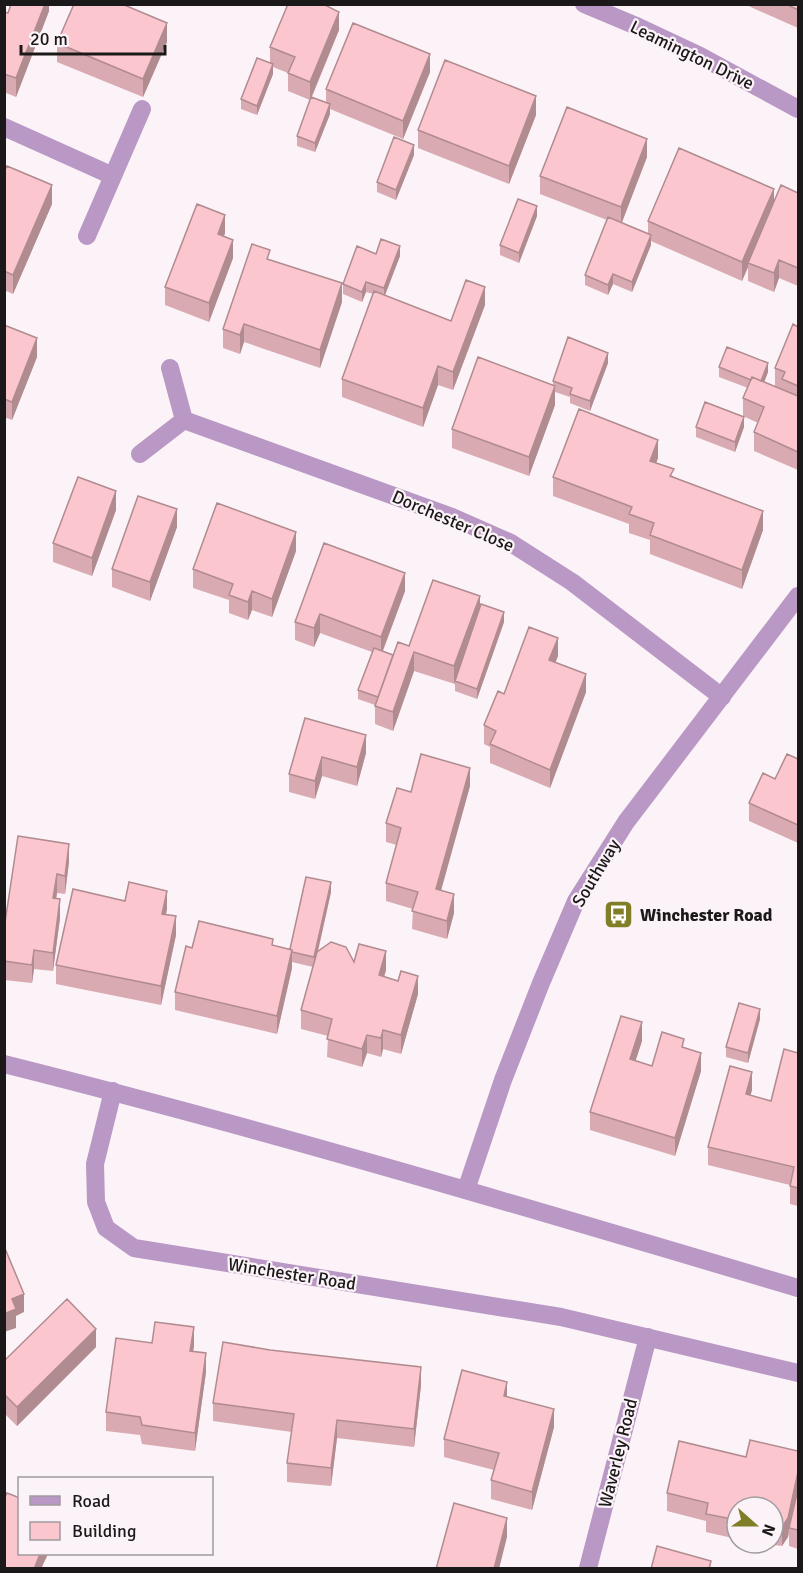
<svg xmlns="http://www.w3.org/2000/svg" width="803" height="1573" viewBox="0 0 803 1573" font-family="Signika,sans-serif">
<rect width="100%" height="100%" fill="#fbf3f7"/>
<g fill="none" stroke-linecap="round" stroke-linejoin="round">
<path stroke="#ba98c5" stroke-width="18" d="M584,4L634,25L700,56L798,109
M4,127L113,176
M87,236L142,109
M170,368L184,420
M140,454L184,420L452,517L511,543L572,582L722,697
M4,1064C271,1131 535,1210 798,1288
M113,1091L95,1164L96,1202L106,1228L134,1248L561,1317L798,1373
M466,1190L503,1080L541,983L576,901L626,822L798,596
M588,1568L648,1337"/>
</g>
<path fill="#d9aab1" d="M49,4V11L16,97L4,92V12L8,13Z
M327,4V7L339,30L312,97L326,102V89L430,72L403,139L330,109V114L315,152L297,146V136L310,100L288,91V73L273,67V74L257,115L241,109V99L270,63V47Z
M744,4H798V28Z
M167,42L143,97L57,62V43Z
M536,115L509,184L418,148V130Z
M414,155L396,200L377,192V182Z
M647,157L621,223L648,233V221L774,203L798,193V286L779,278L774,292L748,281V267L742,281L651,241V245L632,292L613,284L608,295L585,285V275L607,220L540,194V176Z
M4,171L52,204L13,294L4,290Z
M537,216L519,263L500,255V245Z
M225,233L224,236L233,258L209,322L165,305V287Z
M376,254L400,256L384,295L451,321L485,305L453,390L438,385L423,427L342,397V379L373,294L366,292L362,302L343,294V284Z
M270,260L342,302L320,368L244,342L240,354L223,348V329Z
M4,325L37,357L12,420L4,417Z
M798,327V470L754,451V432L758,423L743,416V398L748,388L719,377V367L768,372L764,382L775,386V368Z
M608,363L590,411L570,403V397L555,392V405L529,476L452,448V429L553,385V381Z
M696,427H744L735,452L696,437Z
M658,458L656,463L674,477L763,530L742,589L650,554V540L629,533V524L553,496V477Z
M116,510L92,576L53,562V543Z
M177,527L150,601L112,587V569Z
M324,543L405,591L383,651L393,655L480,607L504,622L477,699L455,691V684L414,671L393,731L375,724V705L358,699V690L372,652L320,633L314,647L295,640V622Z
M296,551L272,617L252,610L248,620L229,613V600L193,588V569Z
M558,656L555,663L586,692L550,788L490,763V747L484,744V725L504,694Z
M305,718L366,753L357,786L322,776L315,799L289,792V774Z
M798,759V843L749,821V803Z
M470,786L441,891L454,913L447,939L412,929L413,909L386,901V883L397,845L386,842V823L411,792Z
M69,862L65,894L57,893L56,899L60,918L53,971L34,969L32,983L4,980V929Z
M331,892L318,952L354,962L386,970L384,977L418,994L401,1054L383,1049L381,1057L367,1053L362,1067L327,1057L328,1036L301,1029V1010L313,967L292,962V968L277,1034L175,1010V992L192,948L273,945L290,949Z
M125,901L167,909L166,914L176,935L161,1005L56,984V965Z
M760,1019L748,1063L726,1057V1047Z
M642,1041L635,1061L652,1066L684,1048L701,1071L675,1156L590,1130V1112Z
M798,1053V1206L790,1204V1185L708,1165V1147L752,1090L750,1095L771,1101Z
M152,1343L194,1346L193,1351L206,1372L195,1451L142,1444L140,1435L106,1431V1412Z
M96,1347L17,1426L4,1413V1361Z
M421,1385L414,1447L337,1438L331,1486L287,1482V1463L292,1432L213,1421V1403Z
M507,1396L554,1427L532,1510L491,1499V1480L494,1470L444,1457V1439Z
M798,1451V1549L789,1546V1533L788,1537L782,1546L774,1545L773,1542V1507H737V1539L706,1532V1521L667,1511V1493L746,1457Z"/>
<path fill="#b08b90" d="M45,4H49V11L16,97V78Z
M339,12V30L310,100V82Z
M167,23V42L143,97V79Z
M430,54V72L403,139V121Z
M273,64V74L257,115V106Z
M536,96V115L509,184V166Z
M330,104V114L315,152V143Z
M647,139V157L621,225V207Z
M414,145V155L396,200V190Z
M52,185V204L13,294V275Z
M774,189V207L748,263V267L742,281V262Z
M537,206V216L519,263V253Z
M225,215V233L218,252V234Z
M651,235V245L632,292V282Z
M233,240V258L209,322V303Z
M400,246V256L384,298V288Z
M779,260V278L774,292V273Z
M613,274V284L608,295V285Z
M366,282V292L362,302V292Z
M342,283V302L320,368V350Z
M485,287V305L453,390V372Z
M244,324V342L240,354V335Z
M37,338V357L12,420V402Z
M608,353V363L590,411V401Z
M768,363V372L760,393V383Z
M438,366V385L423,427V408Z
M555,386V405L529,476V457Z
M744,417V427L735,452V442Z
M658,440V458L650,479V461Z
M116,491V510L92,576V558Z
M177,509V527L150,601V582Z
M763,511V530L742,589V570Z
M296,532V551L272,617V599Z
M405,573V591L381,655V637Z
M252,591V610L248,620V602Z
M480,596V615L455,681L454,685V666Z
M504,612V622L477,699V689Z
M320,614V633L314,647V628Z
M558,638V656L549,679V660Z
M414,652V671L393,731V712Z
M586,674V692L550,788V770Z
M366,735V753L357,786V767Z
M322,757V776L315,799V781Z
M470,768V786L436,908V889Z
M69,844V862L65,894V876Z
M57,874V893L53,916V898Z
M331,882V892L314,967V957Z
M167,891V909L162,932V914Z
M454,894V913L447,939V921Z
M60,899V918L53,971V953Z
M176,916V935L161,1005V986Z
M34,950V969L32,983V965Z
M292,950V968L277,1034V1016Z
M386,951V970L379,994V975Z
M418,976V994L401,1054V1035Z
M760,1009V1019L748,1063V1053Z
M642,1022V1041L630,1078V1059Z
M383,1030V1049L381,1057V1038Z
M367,1035V1053L362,1067V1049Z
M701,1053V1071L675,1156V1138Z
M752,1072V1090L746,1112V1094Z
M24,1294V1312L16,1316V1328L4,1332V1314L12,1299Z
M194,1327V1346L190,1369V1351Z
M96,1329V1347L17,1426V1407Z
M206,1353V1372L195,1451V1433Z
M421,1367V1385L414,1447V1429Z
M507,1382V1400L504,1396Z
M554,1409V1427L532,1510V1492Z
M337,1420V1438L331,1486V1468Z
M798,1472V1490L789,1528L788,1537L782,1546V1527Z
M507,1518V1537L499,1569H494Z
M40,1554H48L41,1569H34Z"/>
<path fill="#fcc6ce" stroke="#b08b90" stroke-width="1.5" d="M11,4H45L16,78L4,74V12L8,13Z
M74,4H122L167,23L143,79L57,43Z
M288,4H323L339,12L310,82L288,73L295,57L270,47Z
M786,4H798V10Z
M353,23L430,54L403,121L326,89Z
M257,58L273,64L257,106L241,99Z
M445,60L536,96L509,166L418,130Z
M311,97L330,104L315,143L297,136Z
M567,107L647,139L621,207L540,176Z
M394,137L414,145L396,190L377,182Z
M679,148L774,189L742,262L648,221Z
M7,166L52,185L13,275L4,271V171Z
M781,185L798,193V268L779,260L774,273L748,263Z
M518,199L537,206L519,253L500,245Z
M197,204L225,215L218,234L233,240L209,303L165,287Z
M608,217L651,235L632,282L613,274L608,285L585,275Z
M381,239L400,246L384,288L366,282L362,292L343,284L357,246L376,254Z
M252,244L270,250L267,259L342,283L320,350L244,324L240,335L223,329Z
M466,280L485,287L453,372L438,366L423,408L342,379L374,291L451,321Z
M793,324L798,327V386L782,379L785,372L775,368Z
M4,325L37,338L12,402L4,399Z
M568,337L608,353L590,401L570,394L572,388L553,381Z
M727,347L768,363L761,381L752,377L751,380L719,367Z
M478,357L555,386L529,457L452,429Z
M752,377L798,396V452L754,432L764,407L743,398Z
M705,402L744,417L735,442L696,427Z
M579,409L658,440L650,461L674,469L670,476L763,511L742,570L650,535L654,523L629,514L632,507L553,477Z
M78,477L116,491L92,558L53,543Z
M138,496L177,509L150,582L112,569Z
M217,503L296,532L272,599L252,591L248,602L229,595L233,584L193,569Z
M324,543L405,573L381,637L320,614L314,628L295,622Z
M433,580L480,596L454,666L414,652L393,712L375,706L398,642L409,646Z
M481,604L504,612L477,689L455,681Z
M529,627L558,638L549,660L586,674L550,770L490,744L496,731L484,725L498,691L504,694Z
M374,648L393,655L378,697L358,690Z
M305,718L366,735L357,767L322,757L315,781L289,774Z
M421,754L470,768L436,889L454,894L447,921L412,911L418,892L386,883L401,828L386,823L397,788L411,792Z
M787,754L798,759V825L749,803L763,773L775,779Z
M18,836L69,844L65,876L57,874L53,898L60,899L53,953L34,950L32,965L4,961V929Z
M306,877L331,882L314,957L292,952V950L290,949Z
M129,882L167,891L162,914L176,916L161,986L56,965L73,889L125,901Z
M199,921L273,939L272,945L292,950L277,1016L175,992L186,946L192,948Z
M331,942L346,947L354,962L359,944L386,951L379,975L398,981L401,971L418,976L401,1035L383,1030L381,1038L367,1035L362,1049L327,1039L332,1019L301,1010L317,952Z
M739,1003L760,1009L748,1053L726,1047Z
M621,1016L642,1022L630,1059L652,1066L662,1032L684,1039L682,1047L701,1053L675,1138L590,1112Z
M784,1049L798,1053V1188L790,1186L794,1167L708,1147L730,1066L752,1072L746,1094L771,1101Z
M4,1246L24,1294L12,1299L16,1309L4,1314Z
M67,1299L96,1329L17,1407L4,1394V1361Z
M155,1322L194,1327L190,1351L206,1353L195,1433L142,1425L140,1417L106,1412L116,1338L152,1343Z
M223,1342L270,1350L421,1367L414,1429L337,1420L331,1468L287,1463L294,1414L213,1403Z
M462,1370L507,1382L504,1396L554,1409L532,1492L491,1480L499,1453L444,1439Z
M750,1440L798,1451V1472L788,1518L782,1527L774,1526L773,1524V1507H737V1520L706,1514L708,1503L667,1493L679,1441L746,1457Z
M798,1489V1530L789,1528Z
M7,1493L20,1498V1554H40L34,1569H4V1499Z
M454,1503L507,1518L494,1569H436Z
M657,1546L711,1561L709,1569H651Z"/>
<defs>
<symbol id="bus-square" viewBox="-11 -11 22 22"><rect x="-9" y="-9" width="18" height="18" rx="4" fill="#807f27" stroke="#fbf3f7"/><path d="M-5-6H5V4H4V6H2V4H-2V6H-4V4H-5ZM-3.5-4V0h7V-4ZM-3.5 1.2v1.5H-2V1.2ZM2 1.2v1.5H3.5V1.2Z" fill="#fff"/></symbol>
</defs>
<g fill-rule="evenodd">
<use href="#bus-square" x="602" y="898" width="33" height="33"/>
</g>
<g text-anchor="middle" stroke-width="4.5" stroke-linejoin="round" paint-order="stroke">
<g font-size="18" fill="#1b1819" stroke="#fbf3f7">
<text transform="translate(692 55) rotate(26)" y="6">Leamington Drive</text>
<text transform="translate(453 521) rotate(23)" y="6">Dorchester Close</text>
<text transform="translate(596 873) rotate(-59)" y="6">Southway</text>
<text transform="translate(292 1274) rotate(9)" y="6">Winchester Road</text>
<text transform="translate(618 1453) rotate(-76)" y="6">Waverley Road</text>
</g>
<g font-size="18" font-weight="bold" fill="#1b1819" stroke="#fbf3f7" text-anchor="start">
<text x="640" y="921">Winchester Road</text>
</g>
</g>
<rect width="803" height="1573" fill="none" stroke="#1b1819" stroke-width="12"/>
<rect x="18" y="1477" width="195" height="78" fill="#fbf3f7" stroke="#a19b9e" stroke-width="1.5"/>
<rect x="30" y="1496" width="30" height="9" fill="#ba98c5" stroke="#a19b9e" stroke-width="1.5"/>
<text x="72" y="1507" font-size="18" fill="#1b1819">Road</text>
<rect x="30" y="1522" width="30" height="18" fill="#fcc6ce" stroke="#a19b9e" stroke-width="1.5"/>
<text x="72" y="1537" font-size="18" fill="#1b1819">Building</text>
<g transform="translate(755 1525) rotate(111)"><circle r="28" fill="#fbf3f7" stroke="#a19b9e" stroke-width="1.5"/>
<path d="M0-4.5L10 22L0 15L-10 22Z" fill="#807f27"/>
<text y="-9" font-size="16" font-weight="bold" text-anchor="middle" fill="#1b1819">N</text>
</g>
<path d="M21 45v9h144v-9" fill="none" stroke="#1b1819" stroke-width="3"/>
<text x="30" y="45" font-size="18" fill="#1b1819" stroke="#fbf3f7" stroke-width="4.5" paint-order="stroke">20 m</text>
</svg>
